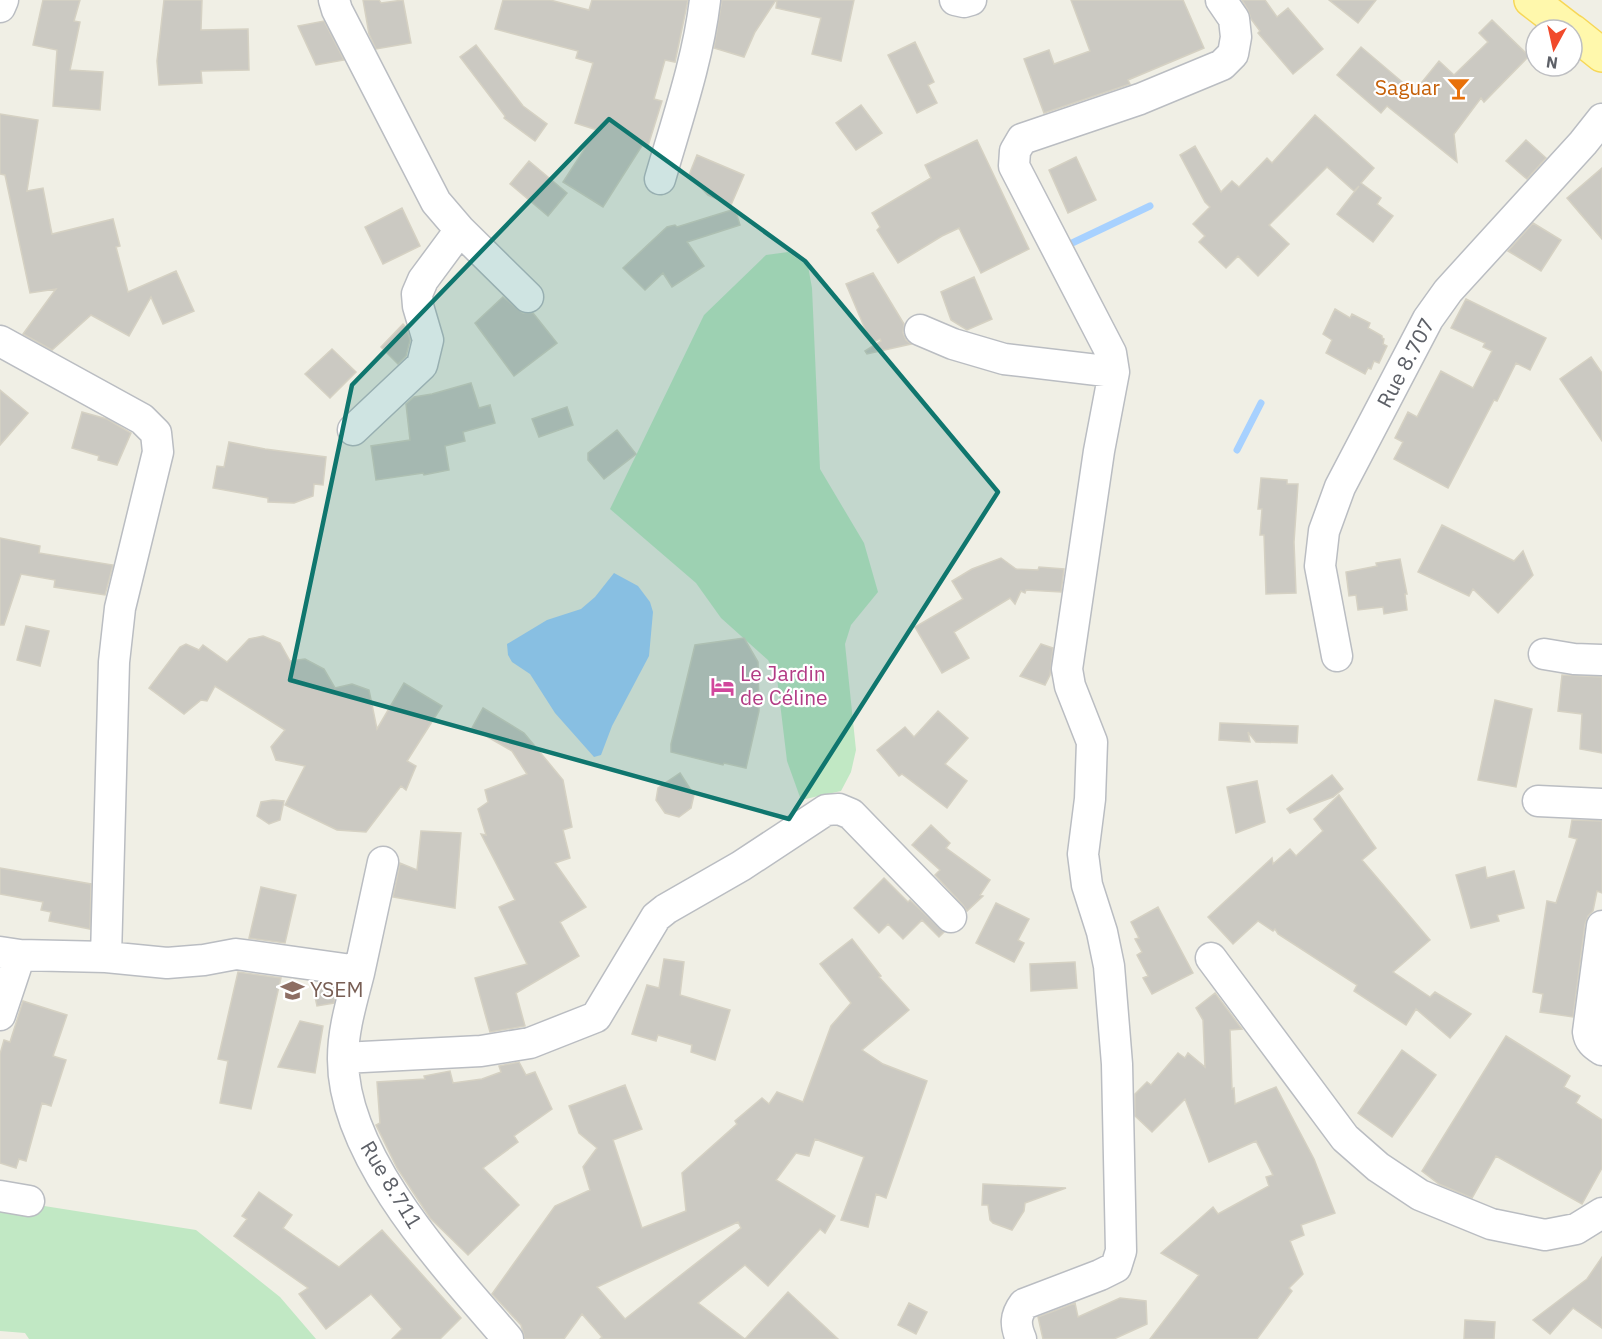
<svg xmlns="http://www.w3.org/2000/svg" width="1602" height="1339" viewBox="0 0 1602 1339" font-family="'IBM Plex Sans',sans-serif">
<rect width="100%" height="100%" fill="#f0efe5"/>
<path fill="#c1e8c4" d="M788,252L808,266L812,288L820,469L864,543L878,592L851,625L845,644L856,750L851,772L841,791L801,800L787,761L777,678L768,660L721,618L696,583L610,509L704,315L766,255Z
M0,1199L196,1230L280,1297L316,1339H29L25,1333L0,1331Z"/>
<path fill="#a7d1ff" d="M614,573L638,586L650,602L653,612L649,656L612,726L601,755L594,757L555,713L530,674L512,662L508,655L507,644L547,620L581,609L595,597Z"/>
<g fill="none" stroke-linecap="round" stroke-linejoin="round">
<path stroke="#a7d1ff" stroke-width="7" d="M1070,244L1150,206
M1237,450L1261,403"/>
</g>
<path fill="#cbc9c2" stroke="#d5d1c3" stroke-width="1.5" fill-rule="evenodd" d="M43,0H80L74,21L80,22L70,70L103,72L100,110L53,106L57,50L33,45Z
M164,0H202L201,30L248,29L249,70L201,71L202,83L159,85L157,61Z
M363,0H379L381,3L403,0L411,43L376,49L369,34Z
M503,0H550L589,10L592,0H688L675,62L665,60L654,99L662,101L648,146L643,144L603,207L563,182L597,130L575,123L593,63L576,58L578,51L495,29Z
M722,0H776L755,32L744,57L714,48Z
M777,0H854L841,61L812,54L821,18L776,8Z
M1071,0H1183L1204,48L1128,80L1130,84L1044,113L1024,59L1049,50L1054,64L1090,51Z
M1242,0H1265L1277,17L1288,8L1323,49L1293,74L1258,33L1260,31L1251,19L1248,10Z
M1329,0H1376L1358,23Z
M1492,20L1529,56L1484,102L1481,98L1454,134L1457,162L1387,106L1381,113L1337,75L1361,47L1414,92L1439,61L1454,75L1488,42L1479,33Z
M324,21L344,60L316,65L298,26Z
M915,42L934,82L928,85L937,103L917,113L888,55Z
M476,45L523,106L547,124L535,141L504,118L505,116L460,57Z
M861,105L882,133L856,150L836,123Z
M0,114L38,120L27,191L43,188L52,234L113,219L120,246L116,247L128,292L176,271L194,311L163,324L151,297L129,336L91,315L52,350L23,334L56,289L30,293L5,175L0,174Z
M1315,115L1374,168L1361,183L1381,198L1377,204L1393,216L1373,242L1337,214L1359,186L1354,191L1327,167L1269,225L1289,244L1258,276L1238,256L1226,268L1199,242L1205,236L1193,224L1210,207L1205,202L1180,155L1195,146L1221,192L1232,181L1239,187L1267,158L1272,163Z
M977,140L1029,249L981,273L959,228L942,236L898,263L877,230L880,227L872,213L931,178L925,165Z
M1526,140L1546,158L1527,179L1506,161Z
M697,155L744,175L731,205L708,195L689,175Z
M1076,157L1096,200L1068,213L1049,170Z
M529,161L567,193L548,216L510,184Z
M1602,168V239L1567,198Z
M402,208L420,246L383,264L365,227Z
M735,209L740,225L687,242L704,266L672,287L663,273L645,290L623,268L667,227L675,225L677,227Z
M1533,223L1561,240L1541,271L1508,251Z
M873,273L904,324L903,333L906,340L911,344L867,354L865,351L881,341L880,339L871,343L846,284Z
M974,277L992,319L967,330L951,320L941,292Z
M503,297L523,313H533L557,343L514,376L475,323Z
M1466,299L1546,338L1530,370L1516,363L1497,401L1494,400L1448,488L1394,459L1403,442L1395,438L1408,412L1417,417L1441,371L1473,388L1492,351L1483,347L1485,343L1451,328Z
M1335,309L1350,318L1352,314L1370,323L1368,328L1382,336V338L1384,339L1383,344L1387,346L1379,363L1374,361L1371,369L1368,368L1365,374L1326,353L1332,340L1323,334Z
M403,324L406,327L410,340L406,356L398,364L381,347Z
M332,349L356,372L330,398L305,374Z
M1591,357L1602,373V441L1560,379Z
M471,383L479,408L490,405L495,423L463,432L465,441L445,446L449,470L424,475L423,473L376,480L371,446L410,440L406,404L414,397L432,394Z
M0,390L28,413L0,445Z
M567,407L573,425L539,437L532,419Z
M82,412L107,419L131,433L117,465L98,460L99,456L72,448Z
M617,430L636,454L604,479L588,460V453Z
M229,442L265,449L326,457L323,485L314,484L313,496L294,503L268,502V498L213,488L217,466L224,467Z
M1261,478L1287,480V484H1298L1294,542L1296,593L1266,594L1264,535H1260L1262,509H1258Z
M1442,525L1514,561L1523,551L1533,575L1498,613L1473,589L1469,596L1418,572Z
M0,538L40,546L39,553L113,565L105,595L54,587L55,580L21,574L4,625H0Z
M1001,558L1016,569L1038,570L1039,567L1064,569L1061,592L1026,590L1025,593L1021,591L1015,604L1010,598L954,632L969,658L942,673L915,627L963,599L952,581L972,569Z
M1400,559L1407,594H1405L1407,610L1384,614L1383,607L1358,610L1356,595L1349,596L1346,572L1377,566L1376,563Z
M26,626L49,631L40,666L17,660Z
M263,636L280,643L290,661L305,659L324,669L335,688L352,684L369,690L377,729L404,683L442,706L407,761L416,766L406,790L401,786L366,832L337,830L285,805L305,766L276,760L271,747L285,730L215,686L207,701L201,700L184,714L149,688L180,647L186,644L199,650L203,645L227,662L249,639Z
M744,638L758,662L759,711L746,768L724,763L723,765L671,752V744L695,645Z
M1041,644L1053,648L1050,675L1045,685L1020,676Z
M1562,675L1602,677V753L1580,749L1582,714L1558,711Z
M1495,700L1532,709L1516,787L1478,780Z
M483,708L524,733L563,780L572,827L563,830L570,858L555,863L586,907L560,922L579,956L516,993L525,1026L490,1032L475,978L527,964L499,907L515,900L481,834L486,835L478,809L488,802L485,790L527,774L512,751L472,728Z
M938,711L968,738L945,764L967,781L947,808L902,774L899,776L877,750L905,727L914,737Z
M1220,723L1298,726L1297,743L1256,742L1248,732L1250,742L1219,740Z
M680,773L694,795L691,808L679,817L665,813L656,800L658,788Z
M1332,775L1343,789L1333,797L1290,813L1287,809Z
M1257,781L1265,822L1236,833L1227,787Z
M1339,795L1376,848L1362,860L1430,940L1393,972L1430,997L1435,992L1471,1014L1450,1038L1416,1009L1406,1025L1354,991L1357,985L1278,934L1275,929L1273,931L1258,921L1233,944L1208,917L1272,858L1273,864L1290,849L1296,856L1323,831L1314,819Z
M273,800L284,801L280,820L269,824L257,816L261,802Z
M1572,820L1602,821V893L1597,891L1593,911L1588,916L1585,924L1573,1017L1540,1012L1543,994L1533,992L1547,901L1556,903L1577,839L1569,837Z
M931,825L950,843L946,848L990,880L980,895L983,896L967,911L963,905L935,875L940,870L912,845Z
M421,831L461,833L455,908L393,897L400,863L417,870Z
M1485,867L1487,878L1514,871L1524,908L1497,915L1499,921L1471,928L1456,875Z
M0,868L91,884L90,929L49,921L51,912L41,910L43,902L0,894Z
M884,878L908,902L910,900L944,932L939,937L922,920L903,939L888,924L879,933L854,908Z
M261,887L296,895L285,943L249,938Z
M996,903L1029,919L1018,940L1024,943L1014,962L976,943Z
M1158,907L1193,973L1152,994L1143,978L1148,976L1137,955L1142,952L1135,939L1139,938L1131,922Z
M852,939L881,976L879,977L909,1010L862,1050L883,1064L927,1081L886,1198L876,1194L868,1227L841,1220L864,1157L815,1139L809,1156L796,1153L776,1180L835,1216L825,1233L820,1229L768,1286L745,1265L698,1303L745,1339L788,1292L838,1339H600L602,1337L582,1314L564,1339H525L521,1325L492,1294L555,1206L590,1190L583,1167L597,1148L579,1133L569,1106L625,1085L642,1129L613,1140L642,1228L686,1211L682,1173L737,1124L735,1121L762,1098L769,1104L777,1092L803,1102L831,1026L851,1003L820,964ZM738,1222L741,1228L625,1319L597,1287Z
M664,959L684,962L680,995L730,1010L715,1060L691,1052L692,1045L658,1035L656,1041L632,1034L647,985L659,988Z
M1075,962L1077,988L1031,991L1030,964Z
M238,972L281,978L251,1109L220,1103L228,1061L218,1059Z
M319,983L336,985L337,989L334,1003L317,1006L314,992Z
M1215,993L1242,1029L1230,1030L1232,1089L1234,1088L1235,1104L1276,1087L1314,1159L1335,1213L1301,1225L1304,1235L1290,1241L1303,1274L1289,1288L1292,1291L1257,1339H1150L1199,1275L1161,1253L1213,1207L1218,1214L1269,1186L1266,1177L1273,1175L1256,1141L1209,1162L1185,1099L1152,1132L1135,1116V1094L1147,1082L1151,1085L1178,1053L1185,1058L1188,1053L1205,1067L1203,1020L1196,1008Z
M23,1001L67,1015L53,1056L66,1060L51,1106L42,1103L26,1161L19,1159L16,1168L0,1163V1054L4,1040L10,1042Z
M300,1021L323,1026L315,1073L278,1067Z
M1506,1036L1570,1076L1564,1087L1580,1096L1576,1103L1602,1120V1168L1582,1204L1496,1156L1472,1198L1439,1184L1422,1171Z
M1402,1050L1436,1075L1392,1137L1358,1113Z
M519,1062L526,1075L535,1072L552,1109L514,1136L518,1142L483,1168L519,1205L468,1255L430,1218L397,1168L376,1125L380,1123L377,1082L425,1079L424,1076L450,1071L453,1083L482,1079L501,1072L499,1066Z
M983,1184L1066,1188L1025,1203L1024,1211L1012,1230L993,1223L990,1220L988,1205H982Z
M259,1192L292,1215L283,1228L339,1267L382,1230L461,1318L440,1339H392L402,1329L371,1294L326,1329L299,1294L308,1288L234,1236L247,1219L242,1216Z
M1602,1257V1328L1573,1308L1550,1334L1533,1320L1587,1279Z
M1120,1298L1146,1301L1147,1324L1114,1339H1043L1038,1317L1075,1303L1078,1317Z
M909,1303L927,1312L916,1334L898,1325Z
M1465,1320L1495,1322L1494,1339H1464Z"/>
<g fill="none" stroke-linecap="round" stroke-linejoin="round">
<defs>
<path id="minor" d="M334,0L337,10L436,202L460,230L528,297
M955,0L964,2L971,0
M0,7L3,0
M660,179C677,120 698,60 705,0
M920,330L953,344L1004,359L1114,372
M0,341L142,419L156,433L158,452L120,608L114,662L106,957
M353,430L422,365L428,340L418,306L417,294L423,280L460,230
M1544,654L1574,659L1602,660
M1337,656L1320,566L1324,531L1340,487L1428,319L1448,291L1583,143L1602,119
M1538,801L1602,804
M383,862C375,899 367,936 359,973C352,1001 343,1029 343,1058C342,1157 447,1268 508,1339
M1602,926L1588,1032C1589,1041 1594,1045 1602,1050
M0,952L20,955L106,957L167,963L204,960L236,954L359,971
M1211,958L1345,1138L1378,1167L1420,1195L1491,1224L1545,1235L1576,1229L1602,1213
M0,1015L20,955
M343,1058L481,1051L530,1043L596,1017L656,917L666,909L741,866L826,810L839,809L851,814L951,917
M0,1196L29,1201
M1021,1339C1015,1325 1015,1316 1024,1304L1100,1275L1116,1267L1121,1251L1117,1064L1109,966L1102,932L1087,885L1083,854L1090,799L1092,742L1070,686L1067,669L1099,451L1114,372L1111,353L1014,166L1015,151L1022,139L1140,99L1222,65L1233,54L1236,37L1234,19L1221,0"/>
<path id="major" d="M1531,0L1570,30
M1572,31L1602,55"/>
</defs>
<use href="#minor" stroke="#babdc2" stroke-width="33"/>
<use href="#major" stroke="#f7d757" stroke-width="36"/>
<use href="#minor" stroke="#fff" stroke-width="30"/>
<use href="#major" stroke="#fff8ac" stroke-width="33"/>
</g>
<path fill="#0f766e" fill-opacity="0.2" stroke="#0f766e" stroke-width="4.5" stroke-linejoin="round" d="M609,119L805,261L998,492L789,819L290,680L352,385Z"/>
<defs>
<symbol id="bar-bare" viewBox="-9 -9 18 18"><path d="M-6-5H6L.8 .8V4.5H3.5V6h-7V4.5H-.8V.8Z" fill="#e8710a" stroke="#fff" stroke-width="2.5" paint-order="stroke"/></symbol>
<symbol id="hotel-bare" viewBox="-9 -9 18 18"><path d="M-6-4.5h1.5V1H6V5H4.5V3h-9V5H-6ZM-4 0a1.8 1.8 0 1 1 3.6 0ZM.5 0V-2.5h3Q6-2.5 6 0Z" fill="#d1479c" stroke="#fff" stroke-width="2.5" paint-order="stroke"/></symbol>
<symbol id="university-bare" viewBox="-9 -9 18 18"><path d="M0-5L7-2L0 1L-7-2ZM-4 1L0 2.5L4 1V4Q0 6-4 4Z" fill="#8d6e63" stroke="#fff" stroke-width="2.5" paint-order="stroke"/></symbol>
</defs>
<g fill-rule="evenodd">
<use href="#bar-bare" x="1442" y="72" width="33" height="33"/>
<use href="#hotel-bare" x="706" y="670" width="33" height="33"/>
<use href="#university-bare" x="276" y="974" width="33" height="33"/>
</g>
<g text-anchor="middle" stroke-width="4.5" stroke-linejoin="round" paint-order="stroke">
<g font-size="21" fill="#c56008" stroke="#fff" text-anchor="end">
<text x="1440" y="95">Saguar</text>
</g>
<g font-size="21" fill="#5d6067" stroke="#fff">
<text transform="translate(1406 363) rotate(-62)" y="7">Rue 8.707</text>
<text transform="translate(391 1185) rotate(59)" y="7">Rue 8.711</text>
</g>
<g font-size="21" fill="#b23c85" stroke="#fff" text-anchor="start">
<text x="740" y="681">Le Jardin<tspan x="740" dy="24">de Céline</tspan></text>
</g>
<g font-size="21" fill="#785e54" stroke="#fff" text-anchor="start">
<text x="310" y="997">YSEM</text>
</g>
</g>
<g transform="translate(1554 48) rotate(188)"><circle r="28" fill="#ffffff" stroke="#bebfc2" stroke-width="1.5"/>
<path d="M0-4.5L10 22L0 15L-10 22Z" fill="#f14a2b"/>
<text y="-9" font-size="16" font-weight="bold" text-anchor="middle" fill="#5d6067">N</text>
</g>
</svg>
